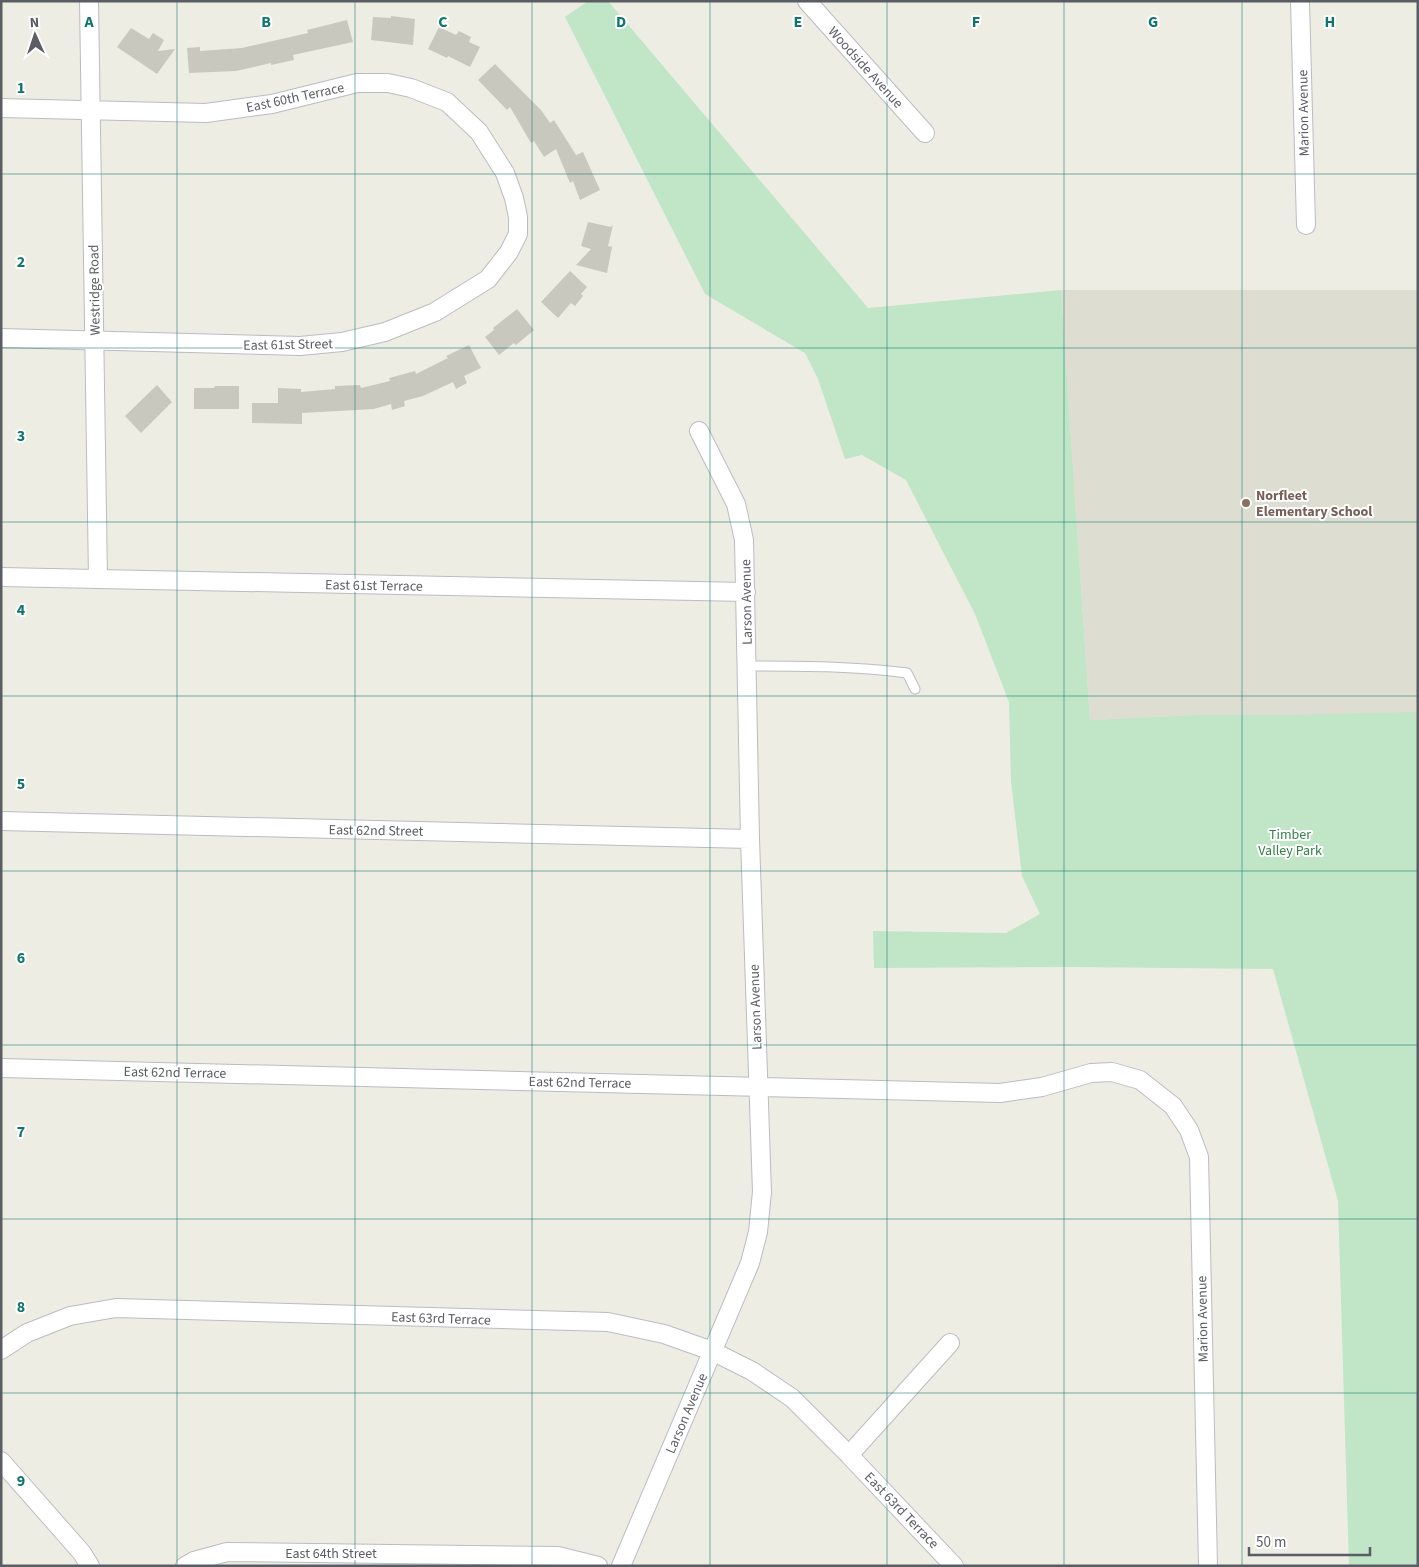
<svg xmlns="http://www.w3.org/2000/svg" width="1419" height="1567" viewBox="0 0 1419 1567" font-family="'Source Sans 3',sans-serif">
<rect width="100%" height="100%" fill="#eeede3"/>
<path fill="#deddd1" d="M1061,290H1418V719L1340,716L1195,715L1090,720Z"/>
<path fill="#c0e5c7" d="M588,1H608L868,308L1061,290L1090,720L1195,715H1286L1418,712V1566H1349L1338,1201L1273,969L1073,967L874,968L873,931L1006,933L1040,914L1022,876L1011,781L1009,702L975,614L906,480L862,455L845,459L818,379L805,353L705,294L565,17Z"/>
<path fill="#c9c8bf" d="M391,16L415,19L413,45L371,40L373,17L391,18Z
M347,20L353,42L293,55L294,60L271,65V63L236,71L189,73L187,48L200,47V51L242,48L308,33L307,30Z
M439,27L456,35L459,31L471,37L469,42L480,47L470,67L448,56L447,58L428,49Z
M131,28L149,39L153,33L164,40L158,51L175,49L157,74L117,47Z
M495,64L541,110L550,123L554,120L576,155L583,152L600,190L580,200L573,181L570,183L556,149L544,157L534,141L531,143L510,107L507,110L478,80Z
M588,222L611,227L613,225L608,246L612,247L607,273L576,265L591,249L581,246Z
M570,271L587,287L581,294L583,296L575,306L571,303L558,318L541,302Z
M517,309L534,330L516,345L514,343L499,355L485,337L494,330L493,328Z
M469,345L481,368L464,376L467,383L456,389L453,382L423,396L404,401L405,406L392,410L391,404L374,409L302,413V424L252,423V403H278V388L301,389V392L335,389V386L360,385L361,388L390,381L389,378L415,371L416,374L448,358L446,356Z
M157,385L172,402L141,433L125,416Z
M215,386H239V409H194V388H214Z"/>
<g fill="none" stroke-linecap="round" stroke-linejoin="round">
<defs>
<path id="service" d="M747,666C801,666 854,666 907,673L915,689"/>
<path id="minor" d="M89,1L98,579
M807,1L925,133
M1300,1L1306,225
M1,108L206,113L272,104L357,83H388L411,88L447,102L479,132L505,173L514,198L518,217V234L509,252L488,279L435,312L385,332L342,342L300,346L1,338
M1,577L746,592
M1,821L750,839
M1,1068L1000,1093L1042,1087L1091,1073L1112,1072L1140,1080L1173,1106L1189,1130L1199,1157L1208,1566
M1,1350L27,1333L70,1316L116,1308L608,1322L664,1334L712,1351L752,1371L792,1398L849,1455L954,1566
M849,1455L950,1343
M1,1461L82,1553L90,1566
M185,1566L194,1561L227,1552L558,1556L598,1566
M621,1566L750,1263L758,1232L762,1192L750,839L744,540L736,504L699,431"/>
</defs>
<use href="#service" stroke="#bbbcc2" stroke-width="11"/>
<use href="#minor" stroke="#bbbcc2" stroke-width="20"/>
<use href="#service" stroke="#fff" stroke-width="9"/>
<use href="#minor" stroke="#fff" stroke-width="18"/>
</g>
<path fill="none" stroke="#0f766e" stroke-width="1" stroke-opacity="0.55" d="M177,1V1566M355,1V1566M532,1V1566M710,1V1566M887,1V1566M1064,1V1566M1242,1V1566M1,174H1418M1,348H1418M1,522H1418M1,696H1418M1,871H1418M1,1045H1418M1,1219H1418M1,1393H1418"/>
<circle fill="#8d6e63" stroke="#fff" stroke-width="2" cx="1246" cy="503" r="5"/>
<g text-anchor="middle" stroke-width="4" stroke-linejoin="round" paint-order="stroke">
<g font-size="14" fill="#5b5d64" stroke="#fff">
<text transform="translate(866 67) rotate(48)" y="5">Woodside Avenue</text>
<text transform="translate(295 97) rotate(-12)" y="5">East 60th Terrace</text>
<text transform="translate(1303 113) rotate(-91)" y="5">Marion Avenue</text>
<text transform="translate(94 290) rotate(-91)" y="5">Westridge Road</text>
<text transform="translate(288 344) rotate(-1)" y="5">East 61st Street</text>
<text transform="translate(374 585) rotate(1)" y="5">East 61st Terrace</text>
<text transform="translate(746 602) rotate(-91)" y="5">Larson Avenue</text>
<text transform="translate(376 830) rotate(1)" y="5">East 62nd Street</text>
<text transform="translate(755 1007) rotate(-92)" y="5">Larson Avenue</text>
<text transform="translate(175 1072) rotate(1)" y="5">East 62nd Terrace</text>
<text transform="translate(580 1082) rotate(1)" y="5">East 62nd Terrace</text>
<text transform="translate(441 1318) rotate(2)" y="5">East 63rd Terrace</text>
<text transform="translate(1202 1319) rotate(-91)" y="5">Marion Avenue</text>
<text transform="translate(686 1413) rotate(-67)" y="5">Larson Avenue</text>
<text transform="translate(902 1510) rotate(46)" y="5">East 63rd Terrace</text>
<text x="331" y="1558">East 64th Street</text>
</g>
<g font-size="14" font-weight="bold" fill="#785e54" stroke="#fff" text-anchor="start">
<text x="1256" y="500">Norfleet<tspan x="1256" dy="16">Elementary School</tspan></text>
</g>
<g font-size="14" fill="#358147" stroke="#fff">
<text x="1290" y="839">Timber<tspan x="1290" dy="16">Valley Park</tspan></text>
</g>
</g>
<g font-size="16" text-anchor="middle" font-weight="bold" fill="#0f766e" stroke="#fff" stroke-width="4" stroke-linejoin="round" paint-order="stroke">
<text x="89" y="27">A</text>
<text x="266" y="27">B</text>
<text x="443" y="27">C</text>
<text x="621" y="27">D</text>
<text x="798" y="27">E</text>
<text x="976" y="27">F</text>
<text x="1153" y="27">G</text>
<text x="1330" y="27">H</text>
<text x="21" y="93">1</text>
<text x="21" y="267">2</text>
<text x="21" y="441">3</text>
<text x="21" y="615">4</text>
<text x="21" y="789">5</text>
<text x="21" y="963">6</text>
<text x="21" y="1137">7</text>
<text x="21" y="1312">8</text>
<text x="21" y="1486">9</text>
</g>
<rect width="1419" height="1567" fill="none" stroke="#5b5d64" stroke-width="5"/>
<g transform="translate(35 35) rotate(357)" stroke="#ffffff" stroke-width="4" paint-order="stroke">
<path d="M0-4L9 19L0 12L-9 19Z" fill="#5b5d64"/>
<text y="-8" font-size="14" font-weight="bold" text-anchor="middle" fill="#5b5d64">N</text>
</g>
<path d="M1249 1547v8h121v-8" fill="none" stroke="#5b5d64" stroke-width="2.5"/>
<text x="1256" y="1547" font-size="15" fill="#5b5d64" stroke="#ffffff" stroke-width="4" paint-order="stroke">50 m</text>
</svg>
